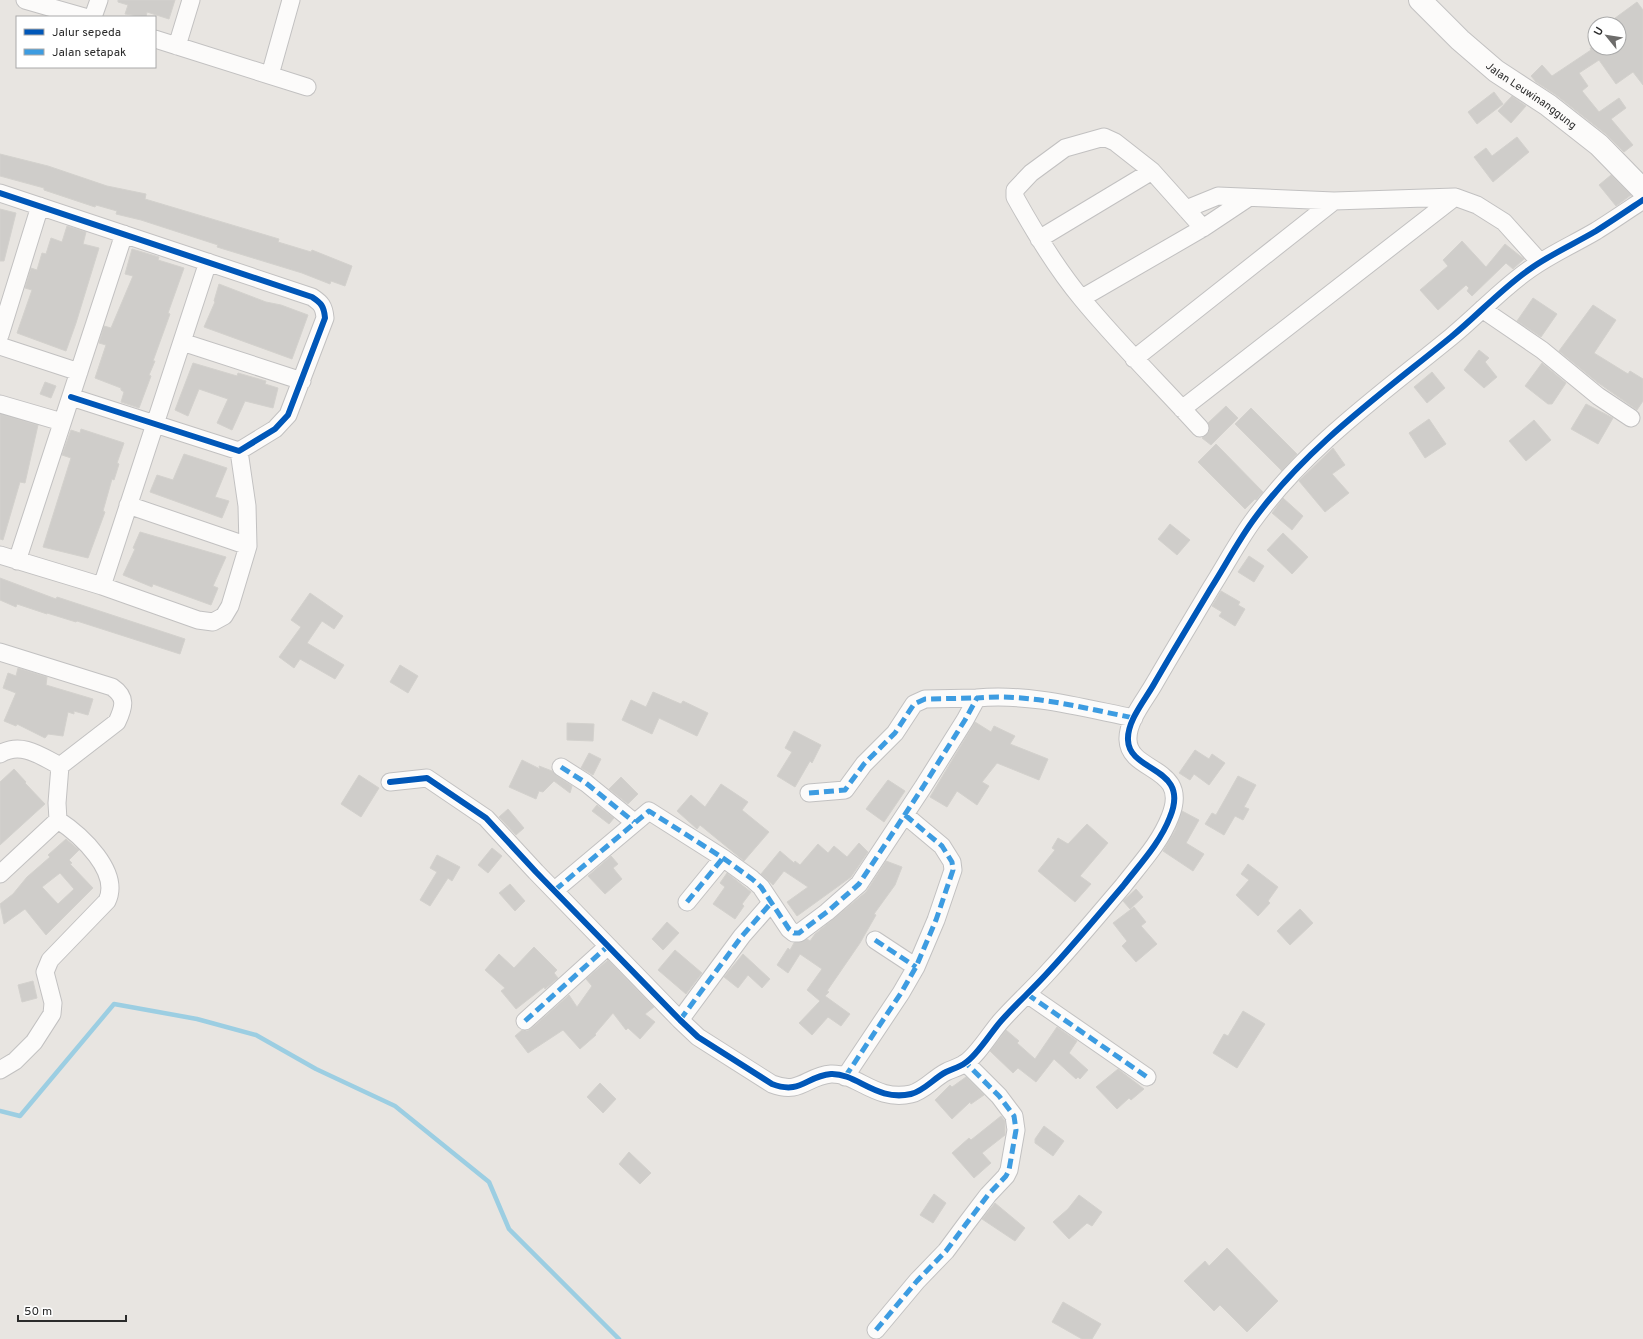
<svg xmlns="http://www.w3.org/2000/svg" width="1643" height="1339" viewBox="0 0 1643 1339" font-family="Overpass,sans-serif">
<rect width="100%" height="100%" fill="#e8e5e1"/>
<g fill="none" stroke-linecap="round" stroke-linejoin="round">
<path stroke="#9ccee2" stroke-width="4.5" d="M0,1111L20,1116L114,1004L197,1019L256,1035L316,1069L395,1106L489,1182L509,1229L619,1339"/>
</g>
<path fill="#cfcdca" stroke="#d3d1cd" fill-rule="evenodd" d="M118,0H175L169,19L147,12L146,17L125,14L128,5L118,2Z
M1637,2L1643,10V85L1633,72L1616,84L1599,60L1579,73L1588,86L1582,91L1599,112L1619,98L1626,108L1611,119L1633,145L1624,152L1607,135L1556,95L1536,82L1531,76L1542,65L1552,76L1591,50L1590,48H1619V24H1607Z
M1494,92L1503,104L1477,124L1468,112Z
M1512,96L1526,106L1511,123L1498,111Z
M1517,137L1529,152L1493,182L1474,157L1486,148L1492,156Z
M0,154L48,166L107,186L146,194L145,199L279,239L278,242L311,252L312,250L352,266L345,286L331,281L330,284L302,273L217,247L218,245L141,220L116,214L117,211L96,205L95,207L44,190V188L0,176Z
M1611,175L1631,195L1616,206L1599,185Z
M0,209L16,213L4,261H0Z
M67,226L86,232L83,244L99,248L76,323L66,351L17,333L32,290L25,288L31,268L37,270L42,253L46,254L51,238L62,242Z
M1462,241L1486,267L1505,244L1524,259L1513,269L1506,263L1472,296L1467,291L1469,288L1466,285L1438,310L1420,290L1448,266L1443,260Z
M132,249L159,257L158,260L184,268L168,313L170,314L153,361H155L149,375L151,376L139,408L121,402L124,392L121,390V388L95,378L106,345L99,343L104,326L111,328L133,276L125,274Z
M219,284L266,302L281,305L308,315L292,359L204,327L215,302L214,301Z
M1533,298L1557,314L1541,337L1517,321Z
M1593,305L1616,320L1594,353L1628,374L1630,371L1643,379V401L1637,410L1597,382L1559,351Z
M1479,350L1489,358L1485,362L1497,377L1484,388L1464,370Z
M193,363L237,376L238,373L266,381L265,384L278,388L273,408L245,401L232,430L217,423L228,399L199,389L188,416L175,410Z
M1542,363L1566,383L1552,404H1548L1525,386Z
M1432,372L1445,388L1427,403L1414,387Z
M45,382L56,386L51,398L40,394Z
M1586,404L1613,418L1598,444L1571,429Z
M1226,406L1238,418L1211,445L1202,438L1209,431L1208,423Z
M1251,408L1297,454L1282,471L1235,424Z
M0,414L38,425L25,483L20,482L3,540L0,539Z
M1429,419L1446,444L1425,458L1409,433Z
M1534,420L1551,440L1526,461L1509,441Z
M81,429L124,443L117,463L119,464L114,480L112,479L103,511L105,512L88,558L43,547L71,458L62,455L71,430L80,433Z
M1216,444L1263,492L1256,500L1255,499L1245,509L1198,462Z
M1333,448L1345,465L1332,474L1349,493L1325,512L1299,481Z
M184,454L227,468L215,497L229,501L222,518L150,492L157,475L173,480Z
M1283,498L1303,516L1292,530L1272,513Z
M1170,524L1190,540L1177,555L1158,539Z
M140,532L226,557L213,586L218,588L211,605L153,584L152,587L123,575L135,549L133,548Z
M1283,533L1308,557L1292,574L1267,550Z
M1249,556L1264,566L1254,582L1238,572Z
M0,578L56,599L57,597L185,639L180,654L77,621L76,622L47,613V614L17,604L16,607L0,600Z
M1221,591L1240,602L1238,605L1245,609L1235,626L1219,616L1222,612L1212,606Z
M310,593L343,616L334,629L322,621L307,643L344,665L335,679L300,659L294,668L279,657L301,627L291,620Z
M400,665L418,676L408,693L390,682Z
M18,668L47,677L46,685L93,699L88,715L74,711V714L68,712L63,736L48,734L45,738L17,724L16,726L4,721L16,693L3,688L8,673L16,676Z
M653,692L681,704L683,701L708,713L697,736L659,718L652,734L622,720L631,700L646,707Z
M975,722L991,732L994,726L1015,736L1010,744L1048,759L1039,780L997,763L982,782L989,786L977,805L957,791L947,807L930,797Z
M567,723L594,724L593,741L567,740Z
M794,731L821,745L812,763L810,761L795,787L777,776L792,752L785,748Z
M1195,750L1209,759L1212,754L1225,763L1209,785L1194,774L1190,780L1179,773Z
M589,753L601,759L593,775L581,768Z
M522,760L540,769L539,766L552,771L556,775L572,786L570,793L554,781L543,792L539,791L536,799L509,787Z
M14,769L26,782L25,783L45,804L0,845V782Z
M359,775L379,788L361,817L341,804Z
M1238,776L1256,785L1244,807L1249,809L1243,820L1235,816L1224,835L1205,824L1212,813L1216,815Z
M621,777L638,794L628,804L609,789Z
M888,780L905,791L884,822L866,809Z
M721,784L748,802L742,810L769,832L744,861L700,825L697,829L677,811L691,795L705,807Z
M597,805L614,818L609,824L592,811Z
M508,809L524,828L516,835L499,817Z
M1182,811L1199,820L1186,843L1204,854L1193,871L1163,851L1175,831Z
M1087,824L1108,843L1080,876L1091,884L1075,902L1038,871L1055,850L1052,848L1058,838L1068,844Z
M66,839L79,850L69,860L72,863L70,864L93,888L46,935L25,909L4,924L0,904L13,894L27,877L50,857L48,855ZM60,873L74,889L58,904L42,887Z
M859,843L868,852L851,877L797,916L787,902L808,887L784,871L773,885L761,874L780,851L794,863L795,861L800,865L818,844L828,853L834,846L847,857Z
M492,848L502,856L488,873L478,865Z
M437,855L460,867L452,881L448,878L430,906L420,900L437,872L430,868Z
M611,856L618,864L613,868L622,879L605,894L588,876Z
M886,861L902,867L895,885L874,914L876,915L860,943L827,991L829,992L825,996L850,1014L841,1026L828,1017L812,1035L799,1023L820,1001L807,990L822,969L800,954L788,973L777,965L788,948L790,950L794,943L807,939L810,941L815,934L866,892Z
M1248,864L1278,887L1268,901L1270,903L1258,916L1236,895L1249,880L1241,874Z
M727,873L751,892L742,904L744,906L735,919L713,904L725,887L720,883Z
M510,884L525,901L515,911L499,893Z
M1136,889L1143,897L1130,909L1123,901Z
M1134,907L1146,922L1141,926L1157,944L1136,962L1122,946L1127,941L1113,923Z
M1300,909L1313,923L1290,945L1277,931Z
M667,922L679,933L663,950L652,939Z
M534,947L557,970L554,973L558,978L545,989L544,987L516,1009L501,991L505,988L485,970L499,954L514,968Z
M675,950L702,973L686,994L658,970Z
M743,954L770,979L762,988L748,975L738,988L724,977Z
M608,960L654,1007L645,1014L655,1022L640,1039L628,1028L626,1030L613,1013L595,1034L596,1035L580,1049L563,1030L528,1053L515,1036L522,1030L527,1031L532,1028L569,995L577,1007L592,986L586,979Z
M33,981L37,998L22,1002L18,985Z
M1243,1011L1265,1024L1237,1068L1213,1053L1224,1034L1228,1036Z
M1057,1027L1077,1041L1069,1053L1088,1070L1080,1079L1078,1077L1076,1079L1054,1059L1036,1082L1018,1068L1013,1073L990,1051L1006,1030L1019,1041L1017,1043L1035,1059Z
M1118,1069L1144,1089L1131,1100L1129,1098L1117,1109L1096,1087Z
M966,1077L984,1095L971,1104L970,1102L952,1119L935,1100L950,1085L952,1087Z
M600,1083L616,1099L603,1113L587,1097Z
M1001,1116L1005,1121V1135L982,1153L991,1163L974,1178L952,1153L969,1138L971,1140Z
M1044,1126L1064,1141L1053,1156L1035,1143V1139Z
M629,1152L651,1173L640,1184L619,1164Z
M934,1194L946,1203L933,1223L920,1215Z
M1079,1195L1102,1212L1092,1226L1087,1223L1069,1239L1053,1222L1068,1209Z
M995,1203L1025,1228L1015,1241L982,1219Z
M1227,1248L1278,1301L1247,1332L1220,1305L1214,1311L1184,1281L1205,1261L1209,1266Z
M1063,1302L1101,1324L1092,1339H1082L1052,1322Z"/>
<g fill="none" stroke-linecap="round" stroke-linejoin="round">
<defs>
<path id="minor" d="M25,0L84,17
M93,17L99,0
M155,39L307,87
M177,46L191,0
M270,75L291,0
M0,193L312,297C321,303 324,306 325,318L288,415L275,429L239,451L71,397
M1186,209L1218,196L1334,201L1455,197L1477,205L1504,222L1540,262
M1039,239L1152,171
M1082,298L1203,228L1248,198
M1482,309L1542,350L1598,396L1631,418
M0,335L40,206
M182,342L302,381
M0,346L79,372
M1134,359L1334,201
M0,404L62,422
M1182,409L1455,197
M1200,428C1161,385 1119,344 1082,299C1056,268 1035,233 1015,197V190L1031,173L1065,148L1104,137L1115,142L1152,171L1203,228
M128,505L248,546
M0,555L102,586L198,620L213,622L224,616L230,606L248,546L247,506L239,451
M17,561L124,234
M102,586L208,262
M0,652L112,687C127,697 124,707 117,722L60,766L57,803L58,820C81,835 121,872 107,901L50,960L45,972L53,1003L52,1014L34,1042L15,1061L0,1070
M0,754C21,741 41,756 60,766
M561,767L586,783L634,822
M390,782L427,778L486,818L536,872L680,1020L698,1037L772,1084C801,1095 806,1076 831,1074C857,1073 876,1102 911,1094C924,1091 934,1078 946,1072C952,1069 960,1067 965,1063C977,1056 991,1032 1001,1021C1017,1003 1034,988 1050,970C1075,943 1099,914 1123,886C1140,864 1160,843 1170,817C1191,766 1129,773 1128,740C1127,721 1145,700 1154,684C1173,651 1192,620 1211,588C1225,566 1237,543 1252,522C1305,448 1380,395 1451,337C1478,315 1501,289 1530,269C1551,254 1574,244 1596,231C1612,221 1628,210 1643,200
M809,793L845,790L864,764L895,733L914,704L925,699L977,698
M0,874L58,820
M555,890L649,811L723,858L752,879L761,887L789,929L794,933H799L827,912L859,884L923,787L965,720L977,698C1029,693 1083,708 1134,718
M687,902L723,858
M875,940L916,967
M1027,994L1147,1077
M680,1020L742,936L771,903
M525,1021L608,946
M845,1077L901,993L916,967L936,920L953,870L952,862L942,846L905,815
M876,1330L917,1281L946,1251L966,1224L988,1195L1006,1176L1009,1170L1016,1130L1014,1116L999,1096L966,1063"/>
<g id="secondary">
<path id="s1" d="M1420,0L1460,40L1496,71L1548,105L1599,145L1643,190"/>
</g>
</defs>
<use href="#minor" stroke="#c2c1c1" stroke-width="19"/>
<use href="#secondary" stroke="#c2c1c1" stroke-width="24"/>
<use href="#minor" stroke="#fcfbfa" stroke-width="17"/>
<use href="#secondary" stroke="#fcfbfa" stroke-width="22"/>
<path stroke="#3d9ce1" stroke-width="5" stroke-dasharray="10 5" stroke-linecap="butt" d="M561,767L586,783L634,822
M809,793L845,790L864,764L895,733L914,704L925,699L977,698
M555,890L649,811L723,858L752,879L761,887L789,929L794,933H799L827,912L859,884L923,787L965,720L977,698C1029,693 1083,708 1134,718L1133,721
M687,902L723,858
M875,940L916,967
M1027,994L1147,1077
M680,1020L742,936L771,903
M525,1021L608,946
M845,1077L901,993L916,967L936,920L953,870L952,862L942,846L905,815
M876,1330L917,1281L946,1251L966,1224L988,1195L1006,1176L1009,1170L1016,1130L1014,1116L999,1096L966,1063"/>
<defs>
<path id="cycleway" d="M0,193L312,297C321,303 324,306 325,318L288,415L275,429L239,451L71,397
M390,782L427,778L486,818L536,872L680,1020L698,1037L772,1084C801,1095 806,1076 831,1074C857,1073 876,1102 911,1094C924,1091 934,1078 946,1072C952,1069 960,1067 965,1063C977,1056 991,1032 1001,1021C1017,1003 1034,988 1050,970C1075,943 1099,914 1123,886C1140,864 1160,843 1170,817C1191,766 1129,773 1128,740C1127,721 1145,700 1154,684C1173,651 1192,620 1211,588C1225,566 1237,543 1252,522C1305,448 1380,395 1451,337C1478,315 1501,289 1530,269C1551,254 1574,244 1596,231C1612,221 1628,210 1643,200"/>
</defs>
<use href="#cycleway" stroke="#fff" stroke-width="8"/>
<use href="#cycleway" stroke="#0057b8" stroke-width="6"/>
</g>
<g text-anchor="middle" stroke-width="3" stroke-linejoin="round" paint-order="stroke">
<g font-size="11" fill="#2b2b2b" stroke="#fff">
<text dy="4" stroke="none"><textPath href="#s1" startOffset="147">Jalan Leuwinanggung</textPath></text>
</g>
</g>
<rect x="16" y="16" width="140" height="52" fill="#ffffff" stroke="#aaaaaa"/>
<rect x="24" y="29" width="20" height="6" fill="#0057b8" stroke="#aaaaaa"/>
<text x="52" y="36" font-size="12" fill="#2b2b2b">Jalur sepeda</text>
<rect x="24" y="49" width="20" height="6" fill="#3d9ce1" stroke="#aaaaaa"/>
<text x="52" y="56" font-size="12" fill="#2b2b2b">Jalan setapak</text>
<g transform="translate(1607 36) rotate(300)"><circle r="19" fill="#ffffff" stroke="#aaaaaa"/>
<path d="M0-3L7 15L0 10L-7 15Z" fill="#6d6c6b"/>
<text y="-6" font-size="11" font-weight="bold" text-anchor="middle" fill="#2b2b2b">U</text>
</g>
<path d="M18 1315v6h108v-6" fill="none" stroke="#2b2b2b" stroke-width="2"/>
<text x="24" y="1315" font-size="12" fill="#2b2b2b" stroke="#ffffff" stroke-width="3" paint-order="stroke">50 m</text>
</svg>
